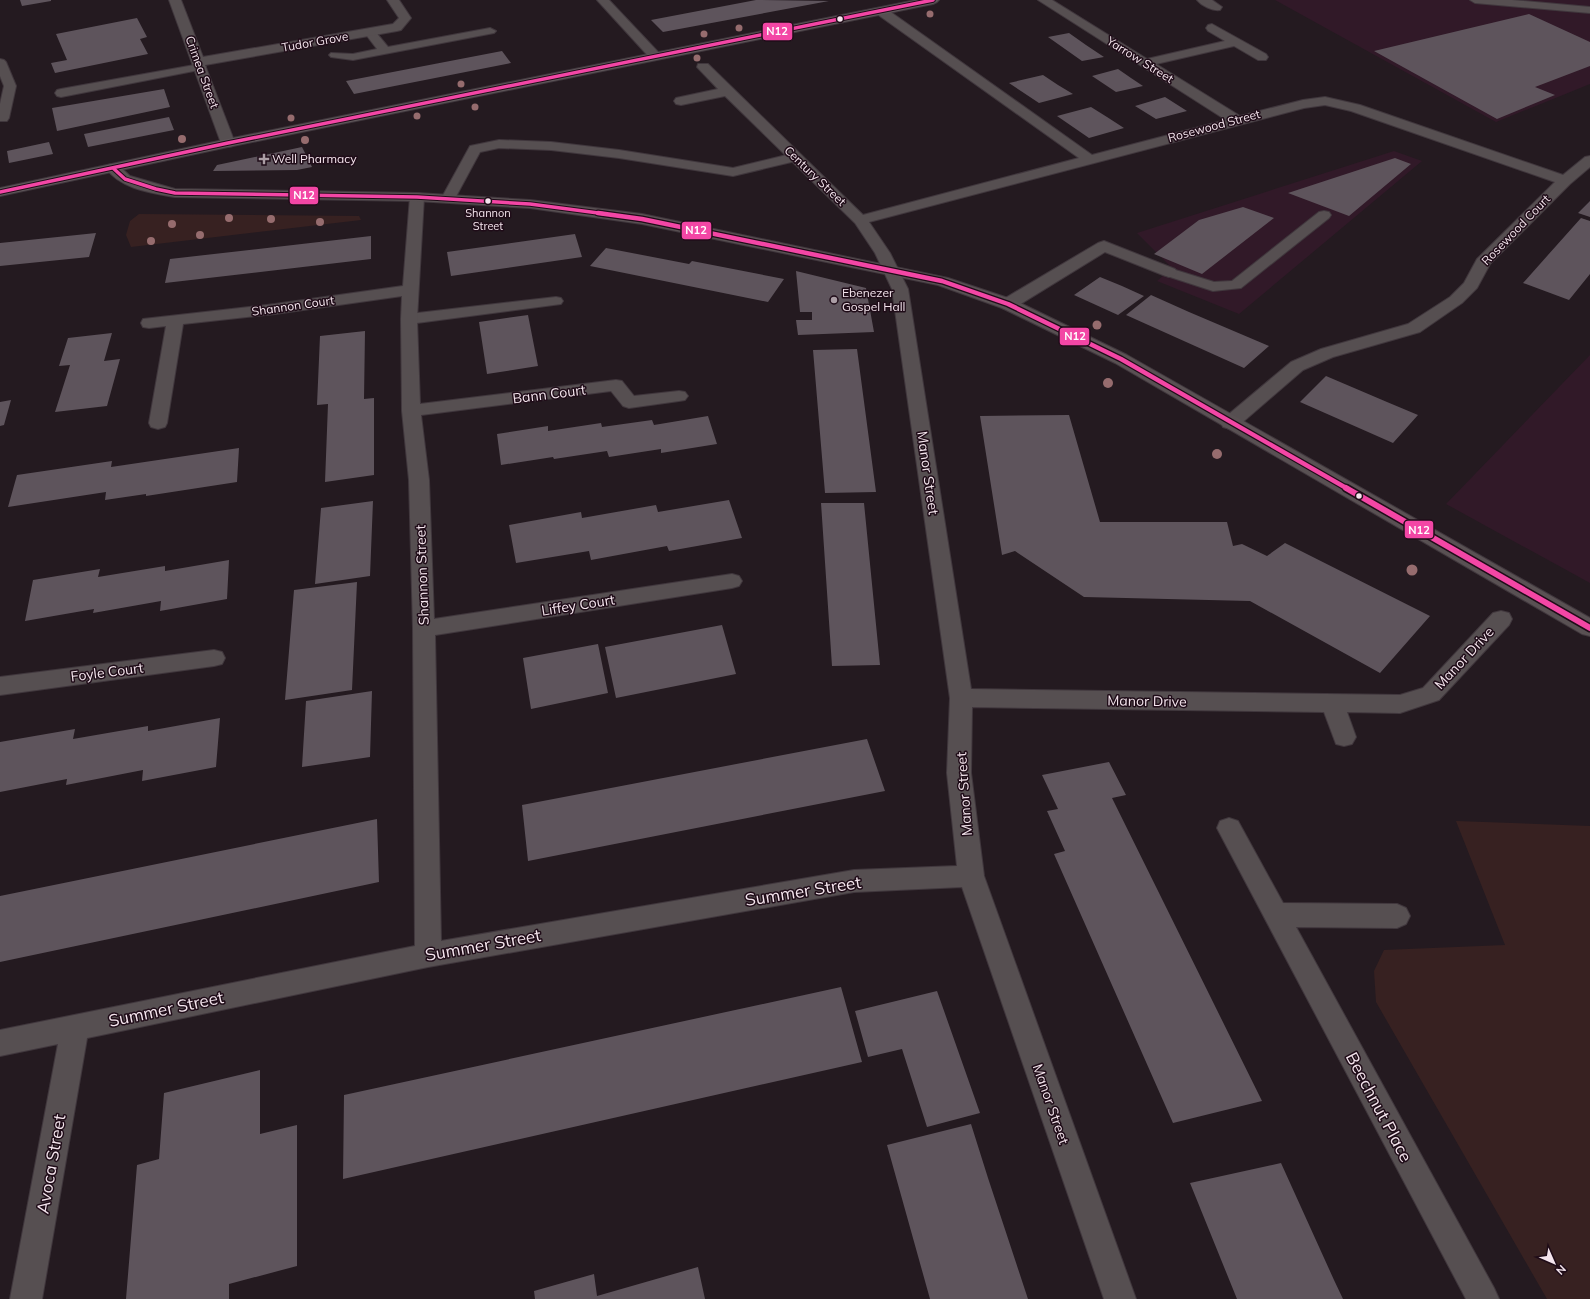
<svg xmlns="http://www.w3.org/2000/svg" width="1590" height="1299" viewBox="0 0 1590 1299" font-family="Mulish,sans-serif">
<rect width="100%" height="100%" fill="#241a20"/>
<path fill="#311928" d="M1275,0H1590V84L1496,122Z
M1394,151L1422,161L1239,314L1157,281L1172,268L1137,233Z
M1590,355V583L1446,504Z"/>
<path fill="#372121" d="M139,214L359,216L361,220L131,247L126,235L130,221Z
M1456,821L1590,826V1299H1547L1376,1002L1374,971L1384,950L1505,945Z"/>
<path fill="#5e545c" d="M20,0H51V1L22,6Z
M756,0L829,1L663,32L651,20Z
M1529,14L1590,42V66L1535,87L1555,95L1497,119L1374,51Z
M137,18L147,37L140,39L148,54L55,73L51,63L67,60L56,34Z
M1069,33L1086,45L1104,57L1082,61L1048,37Z
M502,51L511,63L354,94L346,81Z
M1118,69L1131,78L1143,86L1116,92L1092,76Z
M1043,75L1058,85L1073,94L1039,103L1009,83Z
M164,89L170,107L57,131L52,108Z
M1165,97L1187,111L1156,119L1135,106Z
M1091,107L1107,117L1124,128L1089,138L1057,116Z
M169,117L174,130L88,147L84,134Z
M49,142L53,154L9,163L7,151Z
M302,147L312,167L297,170L213,171L217,165Z
M1395,158L1411,164L1349,216L1288,193Z
M1590,201V217L1578,213Z
M1243,207L1274,218L1202,274L1154,254L1199,220Z
M1581,218L1590,221V274L1569,300L1523,283Z
M96,233L89,257L0,266V243Z
M575,234L582,257L451,276L447,252Z
M371,236V259L165,283L170,259Z
M606,248L689,264L692,261L784,279L768,302L590,266Z
M796,271L866,288L874,332L798,335L796,320H812V312H800Z
M1100,277L1122,286L1144,296L1118,315L1074,295Z
M1151,295L1189,312L1269,346L1244,368L1126,315Z
M528,315L538,366L487,374L479,322Z
M365,331L364,399L374,398V475L325,482L328,404L317,405L320,336Z
M112,333L104,361L120,359L107,406L55,412L70,365L59,366L68,338Z
M857,349L876,492L825,493L813,350Z
M1326,376L1387,402L1418,415L1393,443L1300,402Z
M11,400L4,425L0,426V402Z
M1069,415L1100,522H1227L1233,546L1242,544L1267,556L1285,543L1430,616L1380,673L1250,601L1084,597L1015,551L1002,555L980,416Z
M708,416L717,444L661,453V449L609,457L607,451L554,459L553,457L501,465L497,434L548,426V431L601,423L602,427L652,420L654,425Z
M239,448L237,482L146,496V494L105,500L106,492L8,507L17,475L112,461L111,467Z
M729,500L742,538L669,551L667,546L591,560L589,551L516,563L509,525L581,512L582,518L656,505L658,512Z
M373,501L370,576L315,584L321,508Z
M821,503H864L880,665L832,666Z
M229,560L227,599L160,611L161,601L93,613L94,609L25,621L33,580L100,569L98,577L165,566V571Z
M357,582L352,690L285,700L294,590Z
M722,625L736,674L616,698L605,647Z
M598,644L608,693L531,709L523,658Z
M372,691L370,757L302,767L306,701Z
M220,718L216,767L142,781L143,770L66,785L67,779L0,792V742L75,729L73,739L148,726V731Z
M867,739L885,791L528,861L522,805Z
M1109,762L1126,795L1112,798L1262,1101L1173,1123L1054,854L1065,851L1047,811L1058,809L1042,775Z
M377,819L379,882L0,962V896Z
M841,987L862,1062L343,1179L344,1095Z
M937,991L980,1113L927,1127L902,1049L868,1057L855,1011Z
M260,1070V1134L297,1125V1266L229,1284V1299H126L137,1165L159,1159L164,1093Z
M971,1124L988,1178L1028,1299H930L887,1145Z
M1281,1163L1334,1280L1343,1299H1237L1190,1183Z
M698,1267L705,1299H535L534,1291L594,1274L597,1296Z"/>
<g fill="none" stroke-linecap="round" stroke-linejoin="round">
<defs>
<path id="lane" d="M1470,0H1512L1590,7V13L1475,3Z
M490,28L496,31L494,33L353,60L331,57L329,55L331,53L353,54L377,49L364,32L370,29L374,30L388,47Z
M0,59L4,60L6,62L16,86L9,118L7,121H0V104L4,86L0,76Z
M200,64L204,65L206,67L204,69L61,97L57,96L55,93L57,90L61,89Z
M499,140L551,142L619,150L733,168L795,153L800,154L801,157L800,160L733,176L619,158L551,150L499,148L480,152L453,202H443L441,199L470,146Z
M1324,211L1329,212L1331,215L1329,218L1241,288L1213,291L1164,275L1162,272L1164,269L1169,268L1214,282L1232,281L1319,212Z
M556,297L561,298L563,301L561,304L409,324L404,322L401,319L404,316L409,314Z"/>
<path id="street" d="M169,0H181L203,57L393,24L399,18L387,0H399L411,18L401,30L397,31L205,65L235,143L233,146L228,147L223,146L221,143Z
M597,0H609L659,53L661,56L659,59H651Z
M1038,0H1052L1147,59L1225,41L1208,31L1206,28L1208,25L1212,24L1266,54L1268,57L1266,60H1258L1234,46L1156,64L1240,116L1303,100L1325,97L1360,105L1563,175L1585,157L1590,156V167L1570,184L1490,264L1477,288L1462,303L1420,332L1333,357L1303,370L1237,427L1230,429L1223,427L1221,423L1223,419L1291,362L1321,349L1408,324L1450,297L1464,283L1477,259L1555,182L1351,111L1325,105L1304,108L869,222L890,253L908,289L971,689L1400,695L1423,688L1493,613L1501,611L1509,613L1512,619L1509,625L1439,700L1400,713L1347,712L1356,737L1352,744L1344,746L1336,744L1324,712L972,707L971,773L984,876L1136,1299H1104L962,887L854,892L428,967L87,1038L42,1299H10L58,1044L0,1056V1030L415,946L413,629L409,480L402,411L401,319L402,296L275,314L183,324L167,423L165,427L158,429L151,427L149,423L166,326L149,328L143,327L141,323L143,319L275,304L403,286L410,197L412,194L417,193L422,194L424,197L417,319L420,404L616,380L622,381L634,396L679,391L685,392L688,396L685,400L679,401L629,408L623,406L611,391L421,415L429,480L434,619L732,574L739,576L742,581L739,586L732,588L435,635L441,941L854,870L957,866L947,773L950,698L892,289L875,253L855,223L725,96L681,105L676,104L674,101L676,98L718,89L697,67L698,64H708L863,215L1079,158L877,14L875,11L877,8H885L1092,155L1226,120Z
M1197,0H1212L1222,7L1220,10C1212,11 1202,6 1197,0Z
M1104,241L1175,269L1177,272L1175,275L1169,277L1163,275L1105,252L1014,308L1008,309L1002,308L1000,304L1002,300L1098,243Z
M214,650L222,652L225,658L222,664L214,666L0,695V677Z
M1229,818L1238,821L1283,903L1397,904L1406,908L1410,916L1406,924L1397,928L1296,927L1494,1288L1499,1299H1466L1217,828L1220,821Z"/>
<path id="secondary" d="M113,164L118,165L130,176L175,189L417,193L530,200L642,214L948,278L1014,300L1127,355L1590,618V636L1582,634L1115,363L1002,308L938,285L642,224L530,208L417,201L175,197C152,193 120,189 106,168L108,165Z"/>
<path id="primary" d="M916,0H939L937,2L933,4L228,147L0,196V188L228,139Z"/>
</defs>
<use href="#lane" stroke="#40373d" stroke-width="2"/>
<use href="#street" stroke="#40373d" stroke-width="2"/>
<use href="#secondary" stroke="#40373d" stroke-width="2"/>
<use href="#primary" stroke="#40373d" stroke-width="2"/>
<use href="#lane" fill="#564f51" fill-rule="evenodd"/>
<use href="#street" fill="#564f51" fill-rule="evenodd"/>
<use href="#secondary" fill="#595153" fill-rule="evenodd"/>
<use href="#primary" fill="#60585b" fill-rule="evenodd"/>
<defs>
<path id="bus-1-far2" d="M113,168L125,179L156,189L175,193L417,197L530,204L606,214
M0,192L228,143L933,0"/>
<path id="bus-1-far1" d="M598,213L642,219L942,281L1008,304L1121,359L1348,489"/>
<path id="bus-1" d="M1346,488L1590,628"/>
</defs>
<use href="#bus-1-far2" stroke="#1f0c18" stroke-width="5.5"/>
<use href="#bus-1-far1" stroke="#1f0c18" stroke-width="7"/>
<use href="#bus-1" stroke="#1f0c18" stroke-width="9"/>
<use href="#bus-1-far2" stroke="#f346a5" stroke-width="3.5"/>
<use href="#bus-1-far1" stroke="#f346a5" stroke-width="4.5"/>
<use href="#bus-1" stroke="#f346a5" stroke-width="6"/>
</g>
<g fill="#966c6e">
<circle cx="930" cy="14" r="3.5"/>
<circle cx="739" cy="28" r="3.5"/>
<circle cx="704" cy="34" r="3.5"/>
<circle cx="697" cy="58" r="3.5"/>
<circle cx="461" cy="84" r="3.5"/>
<circle cx="475" cy="107" r="3.5"/>
<circle cx="417" cy="116" r="3.5"/>
<circle cx="291" cy="118" r="3.5"/>
<circle cx="182" cy="139" r="4"/>
<circle cx="305" cy="140" r="4"/>
<circle cx="229" cy="218" r="4"/>
<circle cx="271" cy="219" r="4"/>
<circle cx="320" cy="222" r="4"/>
<circle cx="172" cy="224" r="4"/>
<circle cx="200" cy="235" r="4"/>
<circle cx="151" cy="241" r="4"/>
<circle cx="1097" cy="325" r="4.5"/>
<circle cx="1108" cy="383" r="5"/>
<circle cx="1217" cy="454" r="5"/>
<circle cx="1412" cy="570" r="5.5"/>
</g>
<g fill="#f4e5ed" stroke="#1f0c18" stroke-width="1.5">
<circle cx="840" cy="19" r="3.5"/>
<circle cx="488" cy="201" r="3.5"/>
<circle cx="1359" cy="496" r="3.5"/>
</g>
<g fill="#ab9ea5" stroke="#1f0c18" stroke-width="1.5">
<path d="M262 153h4v4h4v4h-4v4h-4v-4h-4v-4h4z"/>
<circle cx="834" cy="300" r="4"/>
</g>
<g text-anchor="middle" stroke-width="3" stroke-linejoin="round" paint-order="stroke">
<g font-size="11" fill="#f4e5ed" stroke="#1f0c18">
<text x="488" y="217">Shannon<tspan x="488" dy="13">Street</tspan></text>
</g>
<g font-size="12" fill="#f4e5ed" stroke="#1f0c18">
<text transform="translate(315 42) rotate(-10)" y="4">Tudor Grove</text>
<text transform="translate(1140 60) rotate(32)" y="4">Yarrow Street</text>
<text transform="translate(202 72) rotate(70)" y="4">Crimea Street</text>
<text transform="translate(1214 126) rotate(-15)" y="4">Rosewood Street</text>
<text transform="translate(815 176) rotate(44)" y="4">Century Street</text>
<text transform="translate(1516 230) rotate(-46)" y="4">Rosewood Court</text>
<text transform="translate(293 306) rotate(-8)" y="4">Shannon Court</text>
</g>
<g font-size="12" fill="#f4e5ed" stroke="#1f0c18" text-anchor="start">
<text x="272" y="163">Well Pharmacy</text>
<text x="842" y="297">Ebenezer<tspan x="842" dy="14">Gospel Hall</tspan></text>
</g>
<g font-size="14" fill="#f4e5ed" stroke="#1f0c18">
<text transform="translate(549 394) rotate(-7)" y="5">Bann Court</text>
<text transform="translate(928 473) rotate(82)" y="5">Manor Street</text>
<text transform="translate(422 575) rotate(-92)" y="5">Shannon Street</text>
<text transform="translate(578 605) rotate(-9)" y="5">Liffey Court</text>
<text transform="translate(1464 658) rotate(-47)" y="5">Manor Drive</text>
<text transform="translate(107 672) rotate(-7)" y="5">Foyle Court</text>
<text transform="translate(1147 701) rotate(1)" y="5">Manor Drive</text>
<text transform="translate(964 794) rotate(-94)" y="5">Manor Street</text>
<text transform="translate(1051 1104) rotate(71)" y="5">Manor Street</text>
</g>
<g font-size="17" fill="#f4e5ed" stroke="#1f0c18">
<text transform="translate(803 891) rotate(-9)" y="6">Summer Street</text>
<text transform="translate(483 945) rotate(-10)" y="6">Summer Street</text>
<text transform="translate(166 1009) rotate(-12)" y="6">Summer Street</text>
<text transform="translate(1379 1107) rotate(62)" y="6">Beechnut Place</text>
<text transform="translate(51 1164) rotate(-80)" y="6">Avoca Street</text>
</g>
</g>
<g stroke="#1f0c18" stroke-width="1.5">
<rect x="762" y="22" width="31" height="19" rx="4" fill="#f346a5"/>
<rect x="289" y="186" width="30" height="19" rx="4" fill="#f346a5"/>
<rect x="681" y="221" width="31" height="19" rx="4" fill="#f346a5"/>
<rect x="1059" y="327" width="31" height="19" rx="4" fill="#f346a5"/>
<rect x="1404" y="520" width="30" height="19" rx="4" fill="#f346a5"/>
</g>
<g font-size="11" text-anchor="middle" font-weight="bold" fill="#fff">
<text x="777" y="35">N12</text>
<text x="304" y="199">N12</text>
<text x="696" y="234">N12</text>
<text x="1075" y="340">N12</text>
<text x="1419" y="534">N12</text>
</g>
<g transform="translate(1554 1263) rotate(135)" stroke="#1f0c18" stroke-width="3" paint-order="stroke">
<path d="M0-3L7 15L0 10L-7 15Z" fill="#f4e5ed"/>
<text y="-6" font-size="11" font-weight="bold" text-anchor="middle" fill="#f4e5ed">N</text>
</g>
</svg>
